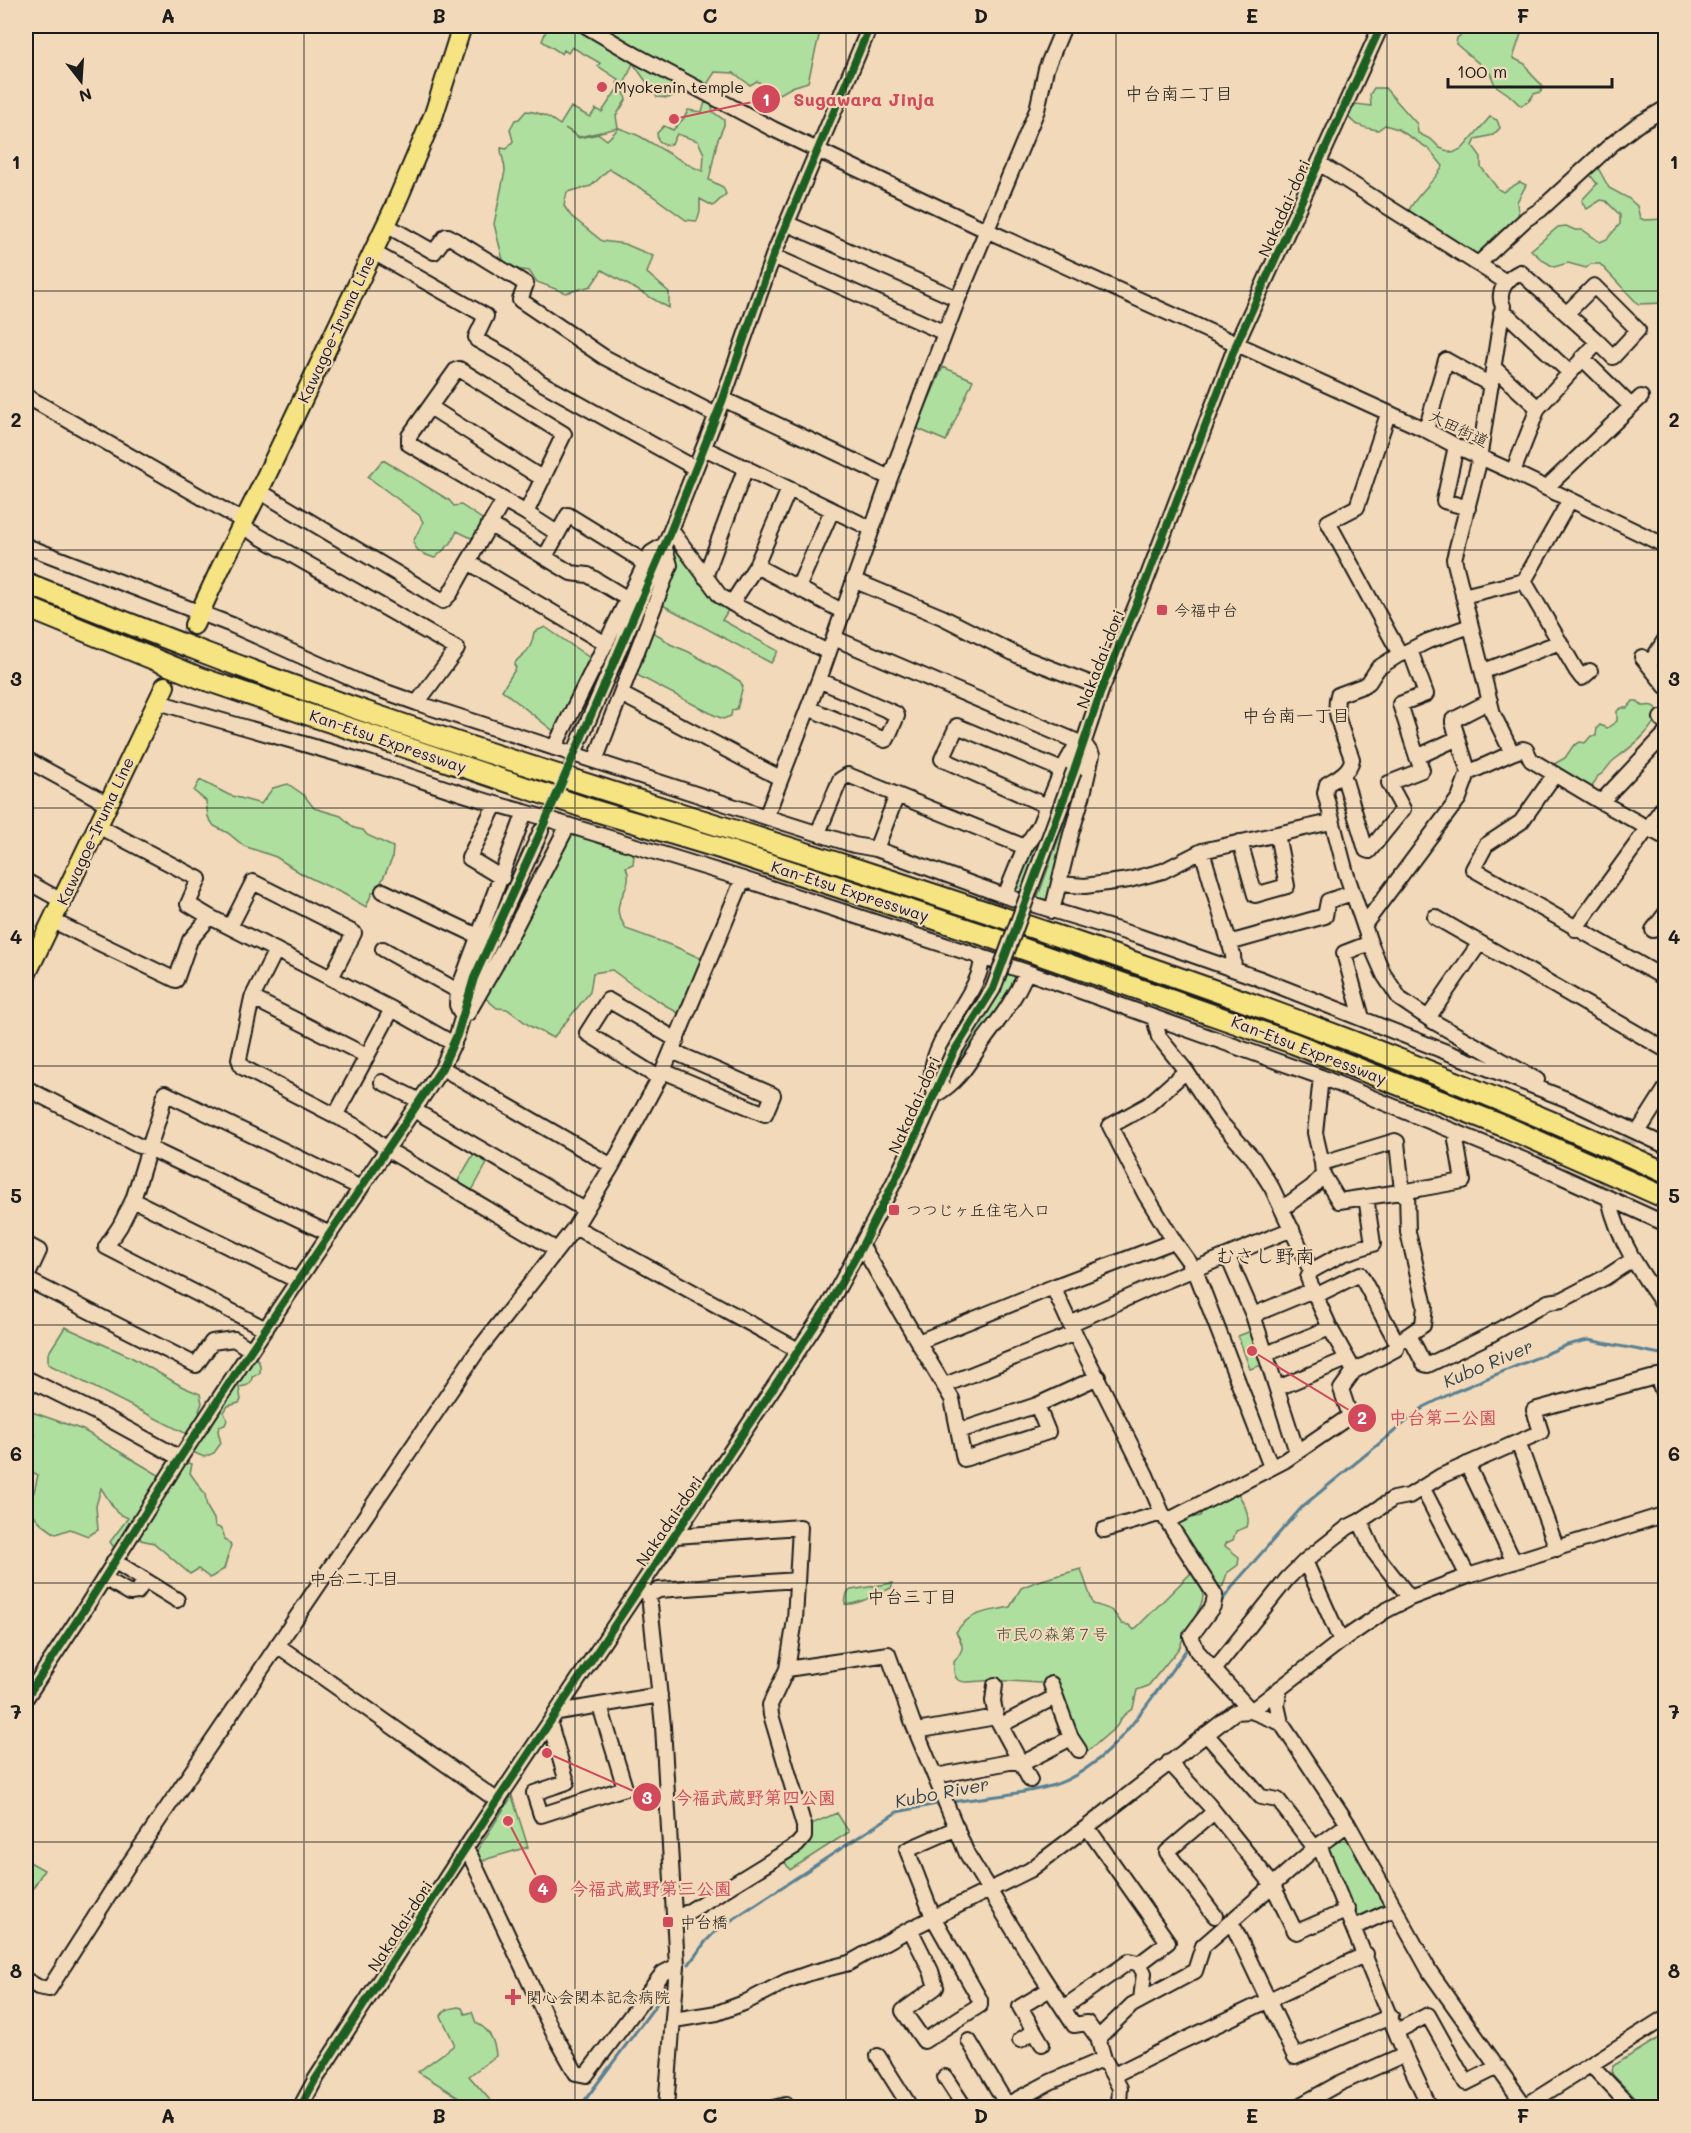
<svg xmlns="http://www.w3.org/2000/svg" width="1691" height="2133" viewBox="0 0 1691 2133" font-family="Mali,'Klee One',sans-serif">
<rect width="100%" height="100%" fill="#f2d9b9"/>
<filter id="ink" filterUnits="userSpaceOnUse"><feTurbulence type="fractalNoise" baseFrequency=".0167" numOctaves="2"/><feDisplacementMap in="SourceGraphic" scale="12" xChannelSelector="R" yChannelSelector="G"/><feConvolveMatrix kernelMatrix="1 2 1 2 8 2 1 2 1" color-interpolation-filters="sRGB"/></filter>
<g filter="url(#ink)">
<path fill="#eecdb1" d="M1049,2087L1058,2107L1009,2108Z"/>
<path fill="#afdf9f" stroke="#667e5e" stroke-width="1.5" d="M548,26H811L819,36L808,82L792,87L780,94L757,81L750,85L734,73L715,72L704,89L687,87L669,98L657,97L633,63L623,87L626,100L616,116L618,128L579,137L565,128L579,138L599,134L607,140L619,128C626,131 634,133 641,137C652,143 694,170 703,171L704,154L698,141L677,134L672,144L665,145L658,140L657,133L664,126L673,130L684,118L688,110L702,112L705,102L712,105L713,112L724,120V125L717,142L709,180L723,187L726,194L713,206L700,199V211L697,221L686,220L650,194L609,169L591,186L567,192L564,206L571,216L602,241L625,244L653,256L647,273L669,292V308L602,270L591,286L566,293L537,282L529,271L515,269L503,260L494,224L505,171C505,162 501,157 501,148L507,149L513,141L510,129L515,120L519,119L526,111C540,112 549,117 560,125L571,107L590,117L596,109L602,112L620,85L617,83L619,80L598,66L600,63L572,47L568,53L564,50L562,54L542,41Z
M1460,26H1514L1515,29L1521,34L1513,58L1525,64L1532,75L1542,85L1541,92L1534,94L1529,101L1521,106L1508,94L1495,85L1490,73L1456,44L1457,38L1461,35Z
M1374,88H1385L1417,124L1418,133L1432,140L1440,148L1453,153L1463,148L1490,117L1497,120L1500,128L1493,135L1476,139L1473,146L1481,157V167L1498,189L1503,192L1520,182L1526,185L1517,202L1519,218L1512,227L1502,230L1485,253L1478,255L1413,216L1409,210C1418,193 1434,182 1443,166L1429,149L1398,129L1385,125L1378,130C1365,128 1354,126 1347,115L1356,104L1371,106L1370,94Z
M1597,166L1609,188L1628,198L1637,206L1640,218L1644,220L1665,219V303L1638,304L1600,264H1591L1586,268L1568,263L1554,267L1542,260L1531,250L1558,227L1566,226L1575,230H1583L1600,242L1607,239L1620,224V215L1606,201L1601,200L1587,209L1583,204L1582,200L1597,184L1588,172Z
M943,367L973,380L946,441L916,428Z
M383,460L449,500L454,506L461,505L485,521L477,535L471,538L457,531L451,543L435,558C425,555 417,553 413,542L423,522L419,515L368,477Z
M671,531L732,604L722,620L778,651L771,663L657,602Z
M545,627L590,658L556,733L502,690L516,668L514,664C519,656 526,654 529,648C532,644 533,637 534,632Z
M650,631L660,636L670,644L689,652L740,681L743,687C740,694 740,701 737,709L732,710L731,716L723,719L714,715L633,673Z
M1633,701H1637L1642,706C1650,706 1652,703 1658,711C1655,730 1630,748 1614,760C1607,765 1607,772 1598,776L1591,789L1570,777L1563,770L1558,771L1553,768L1554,764L1565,758L1573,746L1580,742L1585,743L1591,736H1596L1597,728L1600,725L1607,728L1617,721V711L1621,708H1627Z
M1067,768L1023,897L1014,892V889L1044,828Z
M1082,773L1049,901L1045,904L1036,902Z
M200,780L229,795L261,804L273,788L288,784L304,795L314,808L341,816L354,828L363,830L367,835L393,847L392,859L378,889L372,893L366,907L344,894L302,874L276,857L244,846L228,833L214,826L208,817L206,801L194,791Z
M567,834L630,850L634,856L633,864L626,867C635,887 614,898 619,915C620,919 624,924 626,929L676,947L704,960L684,1008L678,1013L631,984L612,970L593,973L590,992L553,1038L530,1026L507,1009L497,1008L484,997Z
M1009,971L1015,973L1016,984L950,1082L946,1083L971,1036L997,997Z
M476,1150L490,1158L470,1194L455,1186Z
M65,1327L131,1357L183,1387L200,1394L202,1403L199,1411L204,1415L251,1354C259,1359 261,1363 260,1373L252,1377C251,1385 247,1386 239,1387L241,1400L239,1403L228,1406L224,1412L227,1420L225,1425L219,1427L218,1431L221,1443L214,1453L204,1457L190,1451V1439L185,1433L48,1364V1354Z
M1254,1330L1265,1364L1250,1369L1238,1336Z
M32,1412L83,1430L162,1477L180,1461L192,1464L190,1473L205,1494L207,1507L214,1519L215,1526L222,1529L225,1539L231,1545L224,1569L210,1578L198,1569L190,1574L154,1543L141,1540L139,1535L116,1550L110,1542L128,1518L117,1513L101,1488L96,1506L98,1530L88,1536L70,1529L56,1534C42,1525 33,1518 28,1502L34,1492L38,1475L26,1468V1446L35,1435L26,1424V1418Z
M1237,1492C1243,1501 1251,1516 1247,1527L1236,1531L1233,1540L1226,1543L1225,1546L1239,1557L1238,1565L1227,1573L1223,1586L1218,1588L1176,1522L1182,1517L1190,1518L1200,1516L1204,1507Z
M1081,1569L1093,1604C1112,1610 1111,1607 1122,1624L1129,1625L1134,1630L1192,1572H1195C1217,1604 1187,1619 1180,1647L1148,1686L1137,1690L1133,1708L1123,1716L1116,1727L1088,1751H1083L1047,1683C1025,1683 1003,1679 981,1681C974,1681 964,1684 958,1680C953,1676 954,1668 954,1662C964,1649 965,1647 956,1632C970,1611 988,1612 1010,1607L1021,1588L1035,1582Z
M893,1583L891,1588C879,1593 857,1606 845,1604L847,1593L851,1590Z
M512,1796L528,1847L480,1861L476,1852Z
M837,1813L849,1832L790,1870L784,1861L800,1850L809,1825Z
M1344,1833L1350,1834L1389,1908L1357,1923L1324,1846Z
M26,1860L44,1870L30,1893L26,1891Z
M458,2007L462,2008L465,2014L472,2012L476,2023C490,2029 495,2042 496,2056L469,2076L496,2107H475L418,2072L453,2046L454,2043L441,2016C444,2009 452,2008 458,2007Z
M1665,2034V2107H1644L1612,2074L1613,2066Z"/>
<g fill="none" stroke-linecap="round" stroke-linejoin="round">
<path stroke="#598193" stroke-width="3" d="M1218,1606L1236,1582L1303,1506L1424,1407L1454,1392L1567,1345L1588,1340L1666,1355
M951,1802C984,1797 1019,1795 1051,1786C1113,1767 1150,1698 1187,1649
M689,1964L706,1941L718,1929L897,1812L942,1803
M579,2108L667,1990"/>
<path stroke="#c7b39a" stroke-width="14" stroke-dasharray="14 7" stroke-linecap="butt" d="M541,829L576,749
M1605,1190L1630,1138"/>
<path stroke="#c7b39a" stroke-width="18" stroke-dasharray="18 9" stroke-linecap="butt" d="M165,686L194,625"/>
<defs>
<path id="minor" d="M586,26L637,56L773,129L986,230L1426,430L1456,446L1513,472L1666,546
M1319,163L1506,282
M788,224L958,299
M386,225L434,252L446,236H448L526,284L520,300L604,357L716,415
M373,252L486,316L476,337L477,340L518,363L540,382L695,468
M773,256L945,333
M1478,264L1526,219L1540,210L1612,144L1637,125L1666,108
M1501,313L1510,317L1569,372
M1567,313L1594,286L1638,330L1613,357L1598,342
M1582,358L1631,406
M1493,367L1538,408
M459,369L564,434L526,513L409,444V436L456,370Z
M26,396L243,521
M723,399L890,478
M430,407L543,479
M1388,414L1357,507L1328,522L1400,654L1378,668L1369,682L1365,685L1338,695C1332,714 1346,740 1352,759C1350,772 1337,778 1327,784L1325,793L1346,873L1370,943L1384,975L1400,999L1434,1022L1537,1080
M1426,430L1446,360L1491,385
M1456,446L1444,501L1468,508
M704,448L872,529
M1546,488L1641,397
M789,489L756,566L842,611
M259,491L443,601L450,594L468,562L606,644
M1570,500L1524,581L1576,670L1582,678L1590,671
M526,513L557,533
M489,524L571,573L588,575L628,599
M241,526L457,649L417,703
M671,530L720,596L738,607L828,652
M26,546L232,625L361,683L417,703L766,817L854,845L876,849L1005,896L1138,936L1258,978L1566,1099L1666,1146
M545,557L568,515L638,558L644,566
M468,562L504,500
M705,577L746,467
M853,580L942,617L1019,656L1102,688
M798,588L832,510
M1463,596L1524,581
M732,603L756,566
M834,638L1078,742
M1410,650L1426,694L1400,704L1417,757L1458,738
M1402,654L1428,641L1470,626
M1642,657L1666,687
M1649,665L1666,638
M1484,671L1560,642
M621,694L780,778
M158,700L165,704C234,725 303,743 372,764C423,780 473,799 525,812L743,879L1027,972L1321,1077L1534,1164L1666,1224
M808,708L885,740L887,739L897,716L896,714L819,680
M1661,718L1666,725
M554,748L644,566L651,553L664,545L670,565L595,761
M576,749L671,530L723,399L773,256L870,26
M1512,753L1523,749L1526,750L1531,760L1601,802L1666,838
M26,759L108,804
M1074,771L1102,688L1146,581L1236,345L1381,26
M1468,773L1467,767L1453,723V720L1490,701
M1343,774L1366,850L1369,851L1403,809L1389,783L1422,770L1417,757
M1555,774L1521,822L1486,845L1473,869L1666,979
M1601,802L1666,733
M495,805L469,858L502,878
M1047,806L942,759L957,726L1062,770
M766,817L819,680L890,478L958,299L1037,110L1046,69L1064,26
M98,826L199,879L188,904L210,917
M818,833L840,780L848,775L1025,847
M1240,842L1255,895L1287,886L1277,834
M876,849L897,795
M1202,851L1233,955L1234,969
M26,881L62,901
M1060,884L1085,886L1129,880L1163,871L1202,851L1331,822
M383,891L478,936
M1005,896L1025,847L1039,826L1062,770L1078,742H1083L1092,755L1083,794L1071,834L1052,911
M1435,917L1666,1050
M53,921L176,980L190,940L210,917L392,1009L454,1044
M1364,925L1459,798L1468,773L1512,753L1493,714L1454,559L1478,466L1503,306C1496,292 1507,278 1520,272L1598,342L1538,408L1513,472
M230,927L253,882L354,933L331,978
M1575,929L1666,803
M1653,930L1666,913
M1229,943L1325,916L1328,901L1352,893
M383,949L458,991
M276,950L252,998L239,1059L242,1067L359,1128L388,1150L557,1250
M981,959C985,985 934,1035 932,1071C931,1079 933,1087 935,1095C959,1082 969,1062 984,1040C1002,1016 1014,1000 1027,972
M252,998L367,1056
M468,1013L495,966L568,825
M461,1014L457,1005L458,991L525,812
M1154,1017L1159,1037L1186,1071L1219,1121L1253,1158L1272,1188L1311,1271L1308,1278L1313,1290L1330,1328L1354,1371L1396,1349L1397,1343L1423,1325L1425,1306L1408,1232L1407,1191L1339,1201L1323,1175L1322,1163L1315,1133L1321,1077
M1362,1018L1344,953L1370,943
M1428,1018L1479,944
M442,1068L612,1166
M663,1071L765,1114L773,1095L672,1051
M1186,1071L1148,1105L1110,1126L1145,1194L1174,1241L1195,1270L1271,1467
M659,1078L587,1033L608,1000L677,1040
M382,1082L420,1101
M26,1088L139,1146L149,1148L160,1114L165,1093L361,1188
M414,1110L585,1210
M335,1116L392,1009
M1638,1132L1666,1088
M1322,1163L1395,1141L1397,1142L1402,1191
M1407,1191L1463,1181L1456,1140L1457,1133
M1609,1199C1618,1240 1641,1274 1666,1308
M133,1200L298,1281
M1283,1208L1312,1187L1323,1175
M575,1227L798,1350
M26,1244L39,1251L26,1279
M862,1246L918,1342L1053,1287L1174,1241
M1228,1257L1253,1315
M1311,1271L1342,1254L1373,1244L1366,1197
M26,1279L196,1365L212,1342L234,1339L251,1350
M1053,1287L1070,1324L1156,1285L1292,1229
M1315,1296L1360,1274L1397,1343
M1070,1324L1146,1475L1162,1513
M266,1329L106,1247L120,1226L133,1200L149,1148L330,1234
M1409,1335L1424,1364L1428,1365L1488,1336L1548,1302L1562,1300L1606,1277L1632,1260
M918,1342L952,1399L964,1459L1048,1432L1037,1405L959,1431
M1266,1354L1330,1328
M1657,1376L1666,1401
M26,1378L105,1417L180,1458
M945,1385L1075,1333
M1278,1388L1347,1359
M1037,1405L1098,1377
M1518,1442L1541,1432L1534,1410L1666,1374
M1297,1452L1253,1315L1313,1290
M1467,1464L1514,1562
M1423,1489L1468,1576
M1167,1521L1284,1461L1350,1416L1341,1389L1354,1371
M1360,1521L1374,1552L1410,1598
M1104,1530L1162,1513L1215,1595L1213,1606L1191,1636L1197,1651L1251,1711L1281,1723
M676,1536L800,1527L795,1620L787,1669
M114,1561L177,1600
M1305,1561L1341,1641
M104,1578L130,1593L137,1592L145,1580
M641,1587L649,1595L663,1726L677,1966L666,2108
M649,1595L659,1590L797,1580
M277,1645L498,1801
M1215,1669L1287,1579L1305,1561L1348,1527L1360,1521L1393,1499L1409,1496L1441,1476L1518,1442L1557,1549
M1051,1684L1071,1738
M995,1685L993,1701L996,1717
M1280,1688L1277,1705L1281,1723L1348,1824L1430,1972L1525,2106
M26,1698L84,1610L180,1458L251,1350L442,1068L457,1035L474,978L541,831
M558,1712L660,1695
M550,1724L567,1782L534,1793L541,1815L625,1788L600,1706
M1001,1725L1055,1697
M916,1731L996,1717L1030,1780
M1206,1734L1261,1797L1278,1800L1315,1848
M1169,1762L1208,1804L1272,1884L1295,1931L1297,1932L1348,1910
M936,1776L1020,1760L1027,1761L1071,1738L1079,1750
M1214,1812L1167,1852L1215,1916
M1319,1845L1405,2054L1430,2108
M465,1849L471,1857L552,2030L576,2073L586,2075L663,1973L677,1966
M675,1920L797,1845L804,1837V1826L771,1715L770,1705L787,1669L888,1654L914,1726L967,1854L1040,1973L1074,2025L1087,2023L1098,2038L1104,2059L1120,2088L1119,2103L1120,2108
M1231,1921L1295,2057L1391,2016
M1355,1927L1394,1909
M910,1929L931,1971L936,1987L903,2011L924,2041L980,2005V2000L933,1917L907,1850L957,1828
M1139,1964L1144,1973L1141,2000
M26,1980L38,1987L49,1989L127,1867L476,1353L575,1227L612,1166L663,1071L743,879
M1063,2008L1130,1961L1139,1964L1168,1942L1087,1827
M674,2020L717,2013L744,2003L787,1981L810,1973L849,1963L910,1929L1030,1870L1087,1827L1235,1712L1251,1711L1341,1641L1385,1611L1410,1598L1468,1576L1666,1514
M1397,2031L1428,2015L1466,2083L1498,2067
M1098,2038L1132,2005L1195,1971L1203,1946L1315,1848L1348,1824
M1020,2040L1034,2031
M969,2041L1007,2105
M1042,2044L1020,2007L1050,1989
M878,2056L909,2105L906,2108
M1591,2065L1632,2108
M1114,2075L1172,2046L1366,1954
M945,2077L965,2108
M300,2108L315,2080L465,1849L828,1306C869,1233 909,1158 941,1080
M773,2108L786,2105
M1001,2108L1050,2082L1104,2059
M1295,2108L1338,2084L1405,2054
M1522,2108L1666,2017"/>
<path id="major" d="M194,625L221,567L259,491L394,208L434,114L462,26
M26,975L165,686"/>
<path id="highway" d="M26,583C142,629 259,675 378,716C538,771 701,819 862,871C1134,960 1406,1052 1666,1173
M26,607L200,678L586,808L723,849L978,933L1293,1043L1506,1127L1666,1198"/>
</defs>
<use href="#minor" stroke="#1c1c1c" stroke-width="18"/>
<use href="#major" stroke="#1c1c1c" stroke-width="22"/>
<use href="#highway" stroke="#1c1c1c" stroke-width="24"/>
<use href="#minor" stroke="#f2d9b9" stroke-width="14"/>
<use href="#major" stroke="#f6e381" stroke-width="18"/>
<use href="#highway" stroke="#f6e381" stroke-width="20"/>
<defs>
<path id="minor-bridge" d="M941,1080L953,1053L993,989L1074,771"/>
</defs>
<use href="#minor-bridge" stroke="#1c1c1c" stroke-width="18" stroke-linecap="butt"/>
<use href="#minor-bridge" stroke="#f2d9b9" stroke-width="14"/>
<defs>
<path id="cycleway" d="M26,1698L84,1610L180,1458L251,1350L442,1068L457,1035L474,978L541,831L671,530L723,399L773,256L870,26
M300,2108L315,2080L465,1849L828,1306L862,1246L904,1162L953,1053L993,989L1074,771L1102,688L1146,581L1236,345L1381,26"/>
</defs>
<use href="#cycleway" stroke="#f2d9b9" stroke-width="11"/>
<use href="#cycleway" stroke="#1b5e20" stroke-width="8"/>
</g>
</g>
<path fill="none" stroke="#1c1c1c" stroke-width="1.5" stroke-opacity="0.55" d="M304,26V2108M575,26V2108M846,26V2108M1116,26V2108M1387,26V2108M26,291H1666M26,550H1666M26,808H1666M26,1066H1666M26,1325H1666M26,1583H1666M26,1842H1666"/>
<g fill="#d1495b" stroke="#f2d9b9" stroke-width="2">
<circle cx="602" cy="87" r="6"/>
<rect x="1156" y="604" width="12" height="12" rx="3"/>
<rect x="888" y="1204" width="12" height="12" rx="3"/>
<rect x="662" y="1916" width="12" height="12" rx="3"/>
<path d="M510 1988h6v6h6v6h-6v6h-6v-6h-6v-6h6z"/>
</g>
<g text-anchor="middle" stroke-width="4.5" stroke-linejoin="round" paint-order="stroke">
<g font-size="16" fill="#1c1c1c" stroke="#f2d9b9" text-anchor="start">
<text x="614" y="93">Myokenin temple</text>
<text x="1174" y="616">今福中台</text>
<text x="906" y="1216">つつじヶ丘住宅入口</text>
<text x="680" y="1928">中台橋</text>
<text x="526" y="2003">関心会関本記念病院</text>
</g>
<g font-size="16" fill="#1c1c1c" stroke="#f2d9b9">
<text transform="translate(1284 208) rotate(-66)" y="6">Nakadai-dori</text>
<text transform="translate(336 329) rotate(-65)" y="6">Kawagoe-Iruma Line</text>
<text transform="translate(1459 428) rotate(26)" y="6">大田街道</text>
<text transform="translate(1100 659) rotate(-69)" y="6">Nakadai-dori</text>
<text transform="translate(388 741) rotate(19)" y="6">Kan-Etsu Expressway</text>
<text transform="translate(95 831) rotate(-65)" y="6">Kawagoe-Iruma Line</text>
<text transform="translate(850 891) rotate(18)" y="6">Kan-Etsu Expressway</text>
<text transform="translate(1309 1050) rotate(21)" y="6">Kan-Etsu Expressway</text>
<text transform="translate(914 1105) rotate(-66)" y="6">Nakadai-dori</text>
<text transform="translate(669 1521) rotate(-56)" y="6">Nakadai-dori</text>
<text transform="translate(400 1926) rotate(-57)" y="6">Nakadai-dori</text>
</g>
<g font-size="16" fill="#414d3d" stroke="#f2d9b9">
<text x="1052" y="1640">市民の森第７号</text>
</g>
<g font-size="18" fill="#1c1c1c" stroke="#f2d9b9">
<text x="1179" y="100">中台南二丁目</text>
<text x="1296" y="722">中台南一丁目</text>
<text x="354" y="1585">中台二丁目</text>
<text x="912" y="1603">中台三丁目</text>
</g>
<g font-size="18" font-style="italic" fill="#36464e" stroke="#f2d9b9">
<text transform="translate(1488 1364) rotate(-23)" y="6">Kubo River</text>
<text transform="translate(942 1793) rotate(-11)" y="6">Kubo River</text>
</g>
<g font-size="20" fill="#1c1c1c" stroke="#f2d9b9">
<text x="1265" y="1263">むさし野南</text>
</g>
</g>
<path fill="none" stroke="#d1495b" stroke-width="2" d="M674 119L766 99M1252 1351L1362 1418M547 1753L647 1797M508 1821L543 1889"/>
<g fill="#d1495b" stroke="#f2d9b9" stroke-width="2">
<circle cx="674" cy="119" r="6"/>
<circle cx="1252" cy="1351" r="6"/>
<circle cx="547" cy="1753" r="6"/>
<circle cx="508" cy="1821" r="6"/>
<circle cx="766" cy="99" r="15"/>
<circle cx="1362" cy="1418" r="15"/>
<circle cx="647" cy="1797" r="15"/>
<circle cx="543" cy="1889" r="15"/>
</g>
<g font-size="18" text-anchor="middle" font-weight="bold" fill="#fff">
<text x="766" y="106">1</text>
<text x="1362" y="1424">2</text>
<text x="647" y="1804">3</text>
<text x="543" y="1895">4</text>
</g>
<g font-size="18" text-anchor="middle" font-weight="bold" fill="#d1495b" stroke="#f2d9b9" stroke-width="4.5" stroke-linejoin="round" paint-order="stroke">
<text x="864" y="106">Sugawara Jinja</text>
<text x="1443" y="1424">中台第二公園</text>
<text x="755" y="1804">今福武蔵野第四公園</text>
<text x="651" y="1895">今福武蔵野第三公園</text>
</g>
<rect width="1691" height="2133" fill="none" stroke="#f2d9b9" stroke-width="66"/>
<g transform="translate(81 81) rotate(163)" stroke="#f2d9b9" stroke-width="4.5" paint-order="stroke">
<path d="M0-4.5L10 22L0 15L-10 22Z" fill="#1c1c1c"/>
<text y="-9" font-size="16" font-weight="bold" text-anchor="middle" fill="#1c1c1c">N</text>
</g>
<path d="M1448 78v9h164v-9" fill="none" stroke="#1c1c1c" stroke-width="3"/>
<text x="1457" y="78" font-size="18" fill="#1c1c1c" stroke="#f2d9b9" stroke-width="4.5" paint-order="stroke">100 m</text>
<rect x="33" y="33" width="1625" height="2067" fill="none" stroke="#1c1c1c" stroke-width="2"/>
<g font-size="20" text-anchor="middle" font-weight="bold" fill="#1c1c1c">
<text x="168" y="23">A</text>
<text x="439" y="23">B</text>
<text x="710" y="23">C</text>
<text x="981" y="23">D</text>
<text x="1252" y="23">E</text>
<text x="1523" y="23">F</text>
<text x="16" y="169">1</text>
<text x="1674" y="169">1</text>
<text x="16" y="427">2</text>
<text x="1674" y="427">2</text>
<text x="16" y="686">3</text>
<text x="1674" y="686">3</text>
<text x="16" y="944">4</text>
<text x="1674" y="944">4</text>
<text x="16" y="1203">5</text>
<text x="1674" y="1203">5</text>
<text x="16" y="1461">6</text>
<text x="1674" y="1461">6</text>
<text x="16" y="1719">7</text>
<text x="1674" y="1719">7</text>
<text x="16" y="1978">8</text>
<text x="1674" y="1978">8</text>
<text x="168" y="2123">A</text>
<text x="439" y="2123">B</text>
<text x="710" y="2123">C</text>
<text x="981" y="2123">D</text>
<text x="1252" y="2123">E</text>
<text x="1523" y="2123">F</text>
</g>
</svg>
